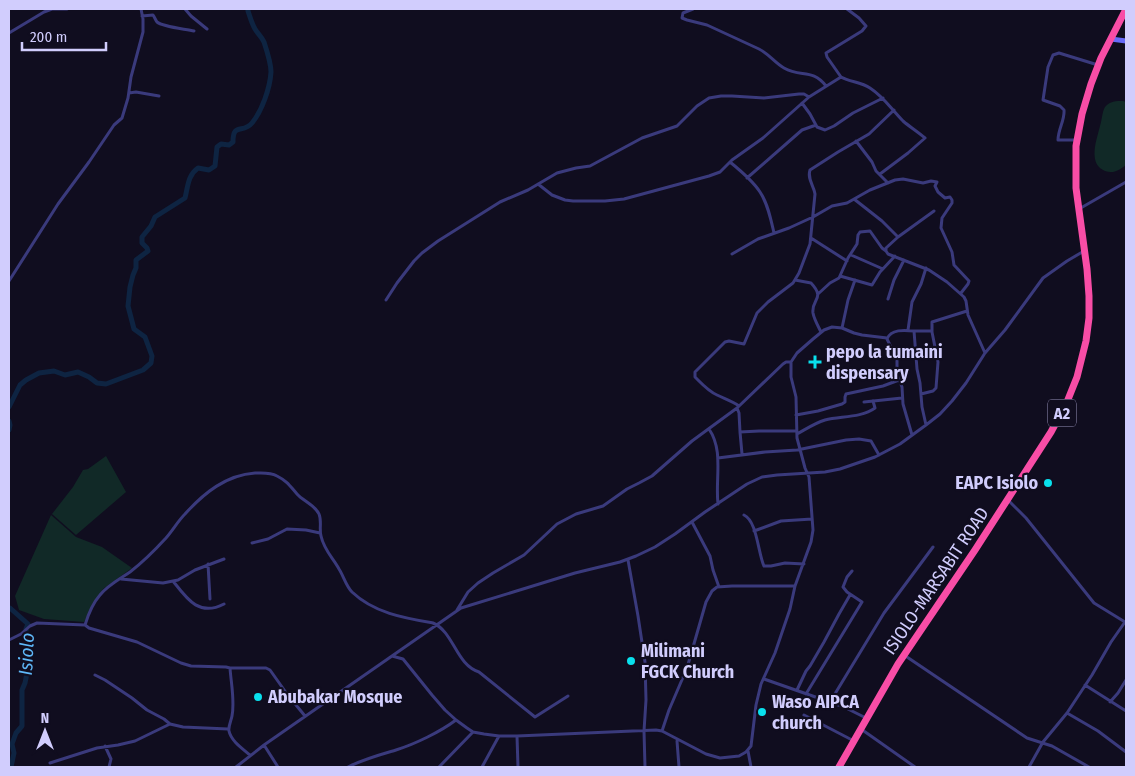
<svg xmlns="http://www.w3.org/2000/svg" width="1135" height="776" viewBox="0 0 1135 776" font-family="'Fira Sans Condensed',sans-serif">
<rect width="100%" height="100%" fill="#100d1f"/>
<path fill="#112927" d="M1123,101L1126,102V165C1119,170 1114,174 1105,171C1087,164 1097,139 1100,126C1102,120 1102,112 1105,107C1110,101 1116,101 1123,101Z
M106,456L126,492L76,535L52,514L73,487L83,470L88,469Z
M51,515L76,537L102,547L132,568L103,589L84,622L44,619L19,610L15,596Z"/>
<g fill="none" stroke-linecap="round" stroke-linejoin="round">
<path stroke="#0e2442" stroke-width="5" d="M9,407L20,385L26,380L39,373L54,371L65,375L78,372L89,377L97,383L106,384L143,370L151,363L152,356L145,337L134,329L128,306L130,287L133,275L136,268V260L148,251L147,248L142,243V237L151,226L155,217L185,198C188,186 188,175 198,168L209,170L215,166L217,147L221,144L229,145L233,142C233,122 243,134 252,123C262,111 270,88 271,72C271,63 267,51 264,42C262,37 258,34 255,29C252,24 250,17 248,11V9
M9,421L10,425L9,430
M9,608H10L28,624L26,629L28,668L25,683L22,690V726L16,733L12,744L14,753L11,767"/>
<path stroke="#3a3a7c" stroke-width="3" d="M185,9L191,16L207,29
M693,9L683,13L682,18L687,20L707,25L759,49C769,54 775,63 784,68C801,78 812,68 826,86
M142,16L153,15C154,16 156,21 157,22C163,27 186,29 194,31
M9,33L44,12L52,9H67
M841,77L827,57L826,53L862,31L866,26L859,18L847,9
M129,93L136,92L159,96
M802,103L810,114L817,127L825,130L834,126L853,113L883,98
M1077,140H1058C1058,129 1065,120 1064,110L1060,106L1043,100L1048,67L1053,55L1059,53L1098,65
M856,141L872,162L876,171L888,183
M730,162C741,171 753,181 760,192C768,204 771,220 774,233
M747,178L802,130L816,125
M538,184L552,195L565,200L573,201H605L624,199L709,176L720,172L732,160L763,138L809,97L841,77C850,82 861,82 870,88C884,97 892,110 903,121C910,127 918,132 925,138L908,153L880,174
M854,199L882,221L898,237
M1079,209L1126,182
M934,211L898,237L886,248V251L888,254L929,270L947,282L964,297L966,301L968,315L985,353
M811,238L847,261
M732,254L758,239L789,228L813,217L832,206L847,203L870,190L895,180L903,179L923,183L931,181L937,182L935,186L938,192L945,198L950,197L952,200V203L942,218L941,228L952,252L954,265L969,281L968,284L961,293
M851,255L883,269
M840,276L872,285L880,272L895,256
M795,280L811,283C826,299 811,299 813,313C814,319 818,326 821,332
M9,281L58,204L89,162L114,125L122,118L128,98L131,77L143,32V19L141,9
M818,294L830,283L839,278L848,258L857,244L858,235L860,232L870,231L882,248L886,251
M888,299L894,280L904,260
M386,300L397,283L414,261L422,253L438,241L500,202L528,190L557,173L576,168L590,166L642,138L677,126L697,106L709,98L721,96H732L764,98L799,94H804L809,97
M842,328L848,300L855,280
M908,330L912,302L921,284L926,268
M914,331H932
M921,394L933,391L936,388L938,362L932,332V322L967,311
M864,402L902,398
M739,406C732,401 725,399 717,395C708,391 702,384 695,377V372L725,342L729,341L744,344L757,313L768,302L793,283L799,273L810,244L815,194C814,186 807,179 810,170L838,152L869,134L894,110
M737,408L739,413L740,432
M796,415L818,411L842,404L845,402V397L846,394L883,386L899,380
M709,429C724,451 715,479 718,504
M797,434C806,429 815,423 825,420C841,416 861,418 875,408L873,401
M912,435L903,404L902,387L897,374V359L887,339C891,329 904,330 914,331L917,369L920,383L922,407L926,425
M742,454L740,432L759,431H797
M718,458L765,452L797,450L846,440L859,439L871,441L879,455
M1008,500L1026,518L1094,603L1125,622
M744,515C757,521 758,553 764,566H771L785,563L804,564
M692,522L710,556L713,570L719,587
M754,531L781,521L812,519
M252,543L268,539L287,529L306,530L320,533
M628,560L638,616L645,662L646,700L644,731L645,767
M208,564L210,599
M121,579L163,583L178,580L195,570L224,559
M173,581C187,599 199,617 224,604
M457,610L468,592L478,583L493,573L524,555L557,524L576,514L603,506L627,489L639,483L652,476L692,441L737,408L783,364L786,362H791
M85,625C88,615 93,603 100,595C108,585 120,579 130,572C143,562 155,550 166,538C173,530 178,521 185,514C204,493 226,475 255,473C263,473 270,472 277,476C287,481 290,486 297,494C303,501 315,505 319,514C322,521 319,529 321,536C324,550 333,558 339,569C344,577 346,586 352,592C374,613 404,618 433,623C454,632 456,665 479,672L535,717L568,696
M9,640L21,634L30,626L37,623L85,625L89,628L137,642L181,663L191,666L226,667L230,668H266L270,670L287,694L305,716
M904,655L1027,738L1052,746L1089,767
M392,656L403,659L432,695L445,710L456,720L467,728L473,732L484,734L499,736H517L656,730L662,731L706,754L720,758L739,756L746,752L751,746L756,705L761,684L775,653L790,609L795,586L811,542L813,530L809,477L805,468L797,438L796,397L791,377V362L797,353L813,339L824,330L832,327L842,328L854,333L862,335L887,338
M230,668C231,683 235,701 232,716C231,721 228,727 229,731C231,741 243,749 250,755
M95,675L105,680L132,698L147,710L164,719L170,724L183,727L228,729
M764,679L844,707L866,718
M1085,685L1126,711
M797,690L806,671L810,666L824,642L839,614L850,595
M806,694L862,602L847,592L843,587L847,577L852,571
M830,702L884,613L933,547
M1110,702L1118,693L1126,680
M1067,713L1098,731L1126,752
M804,715L854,741
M861,729L915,767
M662,731L669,710L687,668L706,602L712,591L717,587L732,586H795
M517,736L518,767
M677,741L679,767
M264,745L278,767
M105,746L111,759L109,767
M748,751L751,767
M50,763L97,748L118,745L135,741L170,724
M236,767L264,745L461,608L575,573L620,562L636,556L655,547L675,534L705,512L747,484L762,477L777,475L825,472L840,469L875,457L900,444L926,425L940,414L952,401L966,383L985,353L1005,330L1043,278L1067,261L1084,251
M348,767C364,759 379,755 396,750C415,744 440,732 456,720
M439,767L473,732
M482,767L499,736
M1029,767L1043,742L1067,713L1092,675L1111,642L1125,622"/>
<path stroke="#686af9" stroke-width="5" d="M1111,39L1126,41"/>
<path stroke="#f84da6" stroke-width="7" d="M839,767L898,664L975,550L1051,432L1067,402L1077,377L1086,341L1089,318V296L1087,269L1076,188V146L1082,114L1091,84L1101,58L1126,9"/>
</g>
<g fill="#09e0ed" stroke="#100d1f" stroke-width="2">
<path d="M812.5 354.5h5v5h5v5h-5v5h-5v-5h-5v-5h5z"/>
<circle cx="1048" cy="483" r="5"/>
<circle cx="631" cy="661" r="5"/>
<circle cx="258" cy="697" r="5"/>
<circle cx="762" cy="712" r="5"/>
</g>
<g text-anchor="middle" stroke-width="4.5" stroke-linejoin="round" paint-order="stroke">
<rect fill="#100d1f" stroke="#9793ba" stroke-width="1" x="1048" y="399.5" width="28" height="27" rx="4"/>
<g font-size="16" font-weight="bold" fill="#d1cdfd">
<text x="1062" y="419">A2</text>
</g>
<g font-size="18" font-weight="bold" fill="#d1cdfd" stroke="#100d1f" text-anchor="start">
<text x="826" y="358">pepo la tumaini<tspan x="826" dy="21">dispensary</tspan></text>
<text x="1038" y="489" text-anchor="end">EAPC Isiolo</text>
<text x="641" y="657">Milimani<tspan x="641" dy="21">FGCK Church</tspan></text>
<text x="268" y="703">Abubakar Mosque</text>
<text x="772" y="708">Waso AIPCA<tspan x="772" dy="21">church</tspan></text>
</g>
<g font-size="18" fill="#d1cdfd" stroke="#100d1f">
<text transform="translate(936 581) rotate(-56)" y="6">ISIOLO-MARSABIT ROAD</text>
</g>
<g font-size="19" font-style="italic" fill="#5fb8f9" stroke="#100d1f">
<text transform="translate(26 654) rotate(-87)" y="7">Isiolo</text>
</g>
</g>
<rect width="1135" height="776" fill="none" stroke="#d1cdfd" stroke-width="20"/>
<g transform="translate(45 731)" stroke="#100d1f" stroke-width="4" paint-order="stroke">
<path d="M0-4L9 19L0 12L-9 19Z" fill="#d1cdfd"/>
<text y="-8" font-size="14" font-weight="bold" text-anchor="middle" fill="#d1cdfd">N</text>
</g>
<path d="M22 42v8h84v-8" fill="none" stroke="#d1cdfd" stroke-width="2.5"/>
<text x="30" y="42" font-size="15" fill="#d1cdfd" stroke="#100d1f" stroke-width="4" paint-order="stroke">200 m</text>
</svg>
